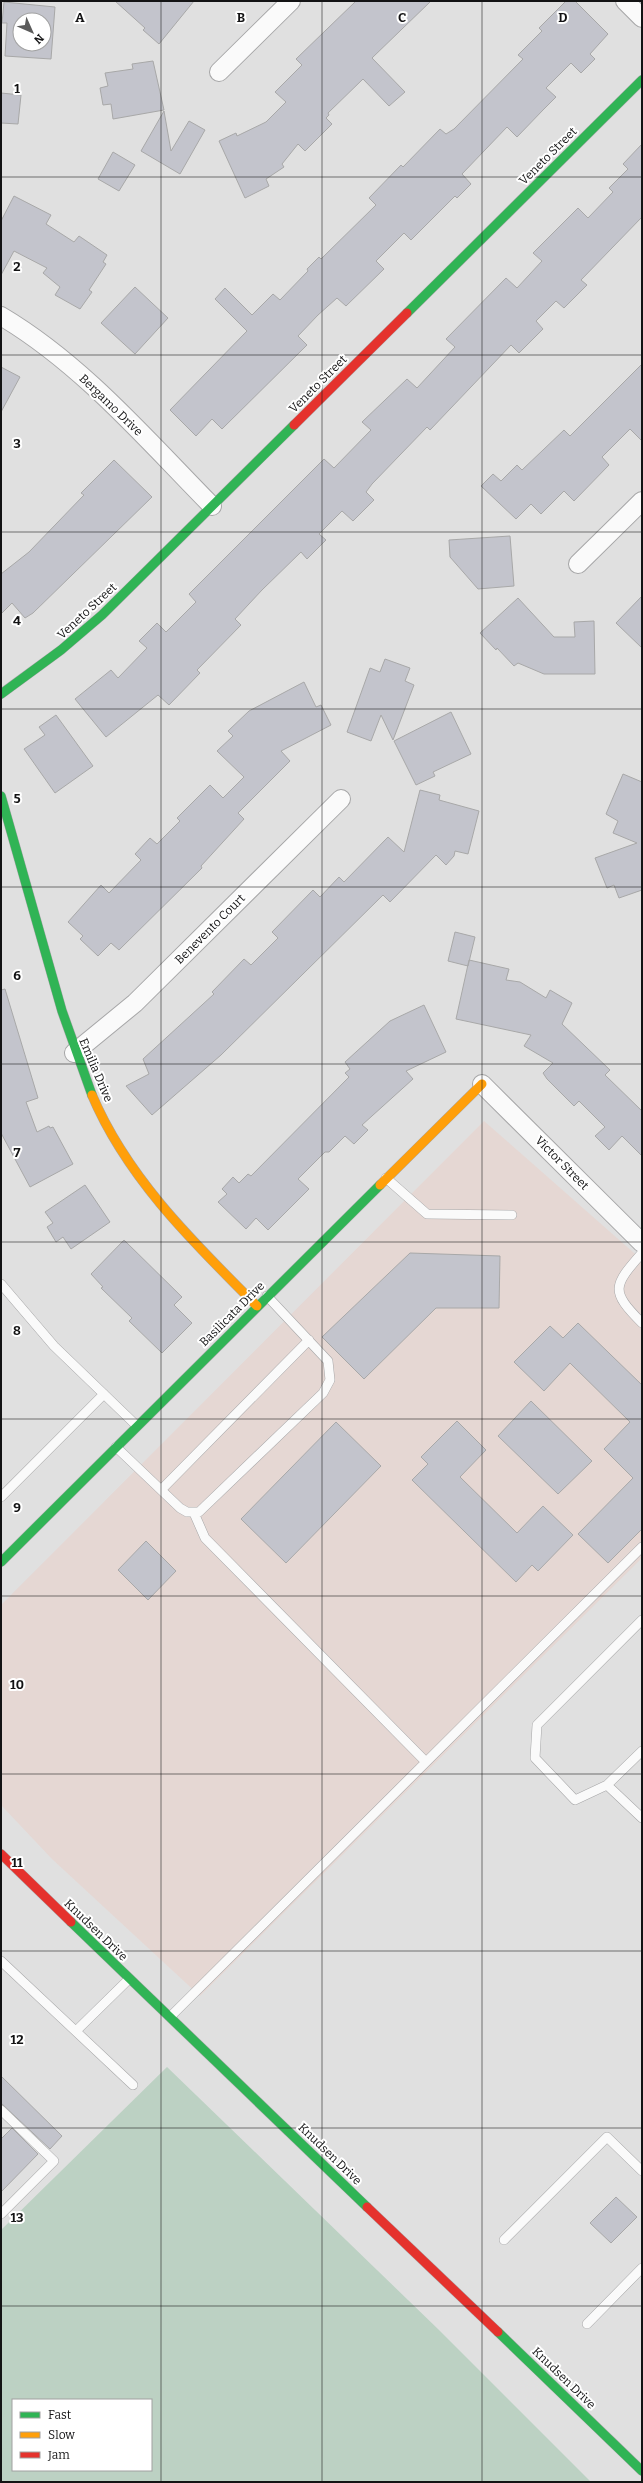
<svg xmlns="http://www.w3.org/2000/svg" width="643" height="2483" viewBox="0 0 643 2483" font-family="Bitter,serif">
<rect width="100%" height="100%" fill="#e0e0e0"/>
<path fill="#e5d7d3" d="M484,1121L642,1260V1558L200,1996L52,1859L1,1805V1605Z"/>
<path fill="#bcd1c3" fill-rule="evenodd" d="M167,2067L438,2329L591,2482H1V2230ZM13,2400H151V2470H13Z"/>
<path fill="#c3c4cc" stroke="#a8a8a8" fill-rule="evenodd" d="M115,1H194L159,44L143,30L145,28Z
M356,1H431L372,58L405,92L389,106L363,79L328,113L329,115L326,118L332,124L305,151L298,144L282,164L284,167L266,179L269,186L245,198L219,141L236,133L237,136L266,122L286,102L275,92L302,65L296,59Z
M566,1H575L608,34L590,54L595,59L581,73L571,63L546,88L556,97L543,110L517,137L507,127L462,174L471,184L457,198L455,196L411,240L404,233L376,261L384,269L346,306L337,298L318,315L298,336L307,345L222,429L212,419L196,436L170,410L247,331L215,299L225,288L252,315L273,294L280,300L308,271L307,269L319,257L321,259L376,205L369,198L401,165L403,167L440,129L446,134L454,129L523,59L518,55L542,31L539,28Z
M4,2L55,7L51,59L5,56L7,23H2ZM20,20H44V44H20Z
M153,61L164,110L113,119L111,104L103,105L100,88L108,86L105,73L133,69L132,64Z
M1,93L21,95L18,124L1,123Z
M164,111L171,151L189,121L205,130L180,174L141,151Z
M642,144V217L581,280L587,285L564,308L556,301L536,321L543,329L519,353L511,345L430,430L427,427L372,484L366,492L374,500L353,521L342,511L319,534L326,540L307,559L301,552L262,590L235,619L241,625L197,670L200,673L169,705L158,695L106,737L75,699L111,670L118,678L147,648L139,641L157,623L166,632L196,602L189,594L324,459L334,468L371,430L362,422L407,379L417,388L455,347L446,339L506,278L517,288L542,261L533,253L578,208L588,218L613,192L609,188L628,169L623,164Z
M113,152L135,165L119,191L98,179Z
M14,196L51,215L46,224L74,242L79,236L107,255L103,262L106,264L89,290L92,292L80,309L55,295L60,287L43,273L47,268L14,251L1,275V221Z
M135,287L168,318L135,354L101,323Z
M642,364V441L630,429L602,457L609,465L574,501L564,491L541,514L531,504L516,519L481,486L493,474L501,481L517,465L522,470L564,430L570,436Z
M1,367L20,377L1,412Z
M114,460L152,497L33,613L25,618L12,603L1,614V574L29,552L84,495L81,493Z
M510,536L514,586L478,589L450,557L449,540Z
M642,596V648L616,623Z
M518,598L554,637H575L574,622L594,621L595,674H544L518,663L514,666L497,648L496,650L480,633Z
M385,659L410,668L405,681L414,685L393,740L381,715L371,741L347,732L370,668L380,672Z
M304,682L316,707L321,705L331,725L281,751L290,761L238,813L244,819L201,866L202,868L119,950L111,943L98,956L80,939L83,936L68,922L101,885L109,893L141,860L135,854L150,838L157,844L180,821L177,818L210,785L223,798L244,777L217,751L233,736L228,731L249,711Z
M451,712L471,754L433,772L435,776L416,785L394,741Z
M56,715L93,766L55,793L24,749L45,735L39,727Z
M623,774L642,782V890L619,898L614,885L607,888L595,858L637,843L613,833L618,821L606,814Z
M420,790L440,795L439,800L479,811L468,854L455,851L454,856L446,865L436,855L390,902L383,895L221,1055L152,1115L126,1086L149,1074L143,1059L214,994L212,992L244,959L251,965L278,938L272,932L313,890L320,897L339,877L344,882L388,837L404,852Z
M455,932L475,937L468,966L448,961Z
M469,960L509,969L506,980L520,982L546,998L550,990L572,1003L562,1024L610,1070L605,1075L642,1111V1156L622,1136L609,1150L595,1136L605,1127L579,1101L574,1106L547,1079L543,1073L553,1063L524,1046L531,1035L456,1019Z
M5,989L38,1098L26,1102L37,1132L49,1126L50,1128L53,1127L73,1164L30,1187L1,1133V990Z
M424,1005L446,1052L406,1071L413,1079L362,1125L368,1130L354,1144L345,1136L329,1152H325L298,1179L309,1189L268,1230L256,1218L246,1229L218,1202L227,1194L222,1189L233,1177L239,1183L248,1174L251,1176L349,1077L345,1073L350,1069L345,1062L390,1021Z
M85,1185L110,1222L71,1249L63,1237L56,1242L47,1227L53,1223L45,1212Z
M124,1240L182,1297L174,1305L192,1323L162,1353L129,1321L132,1318L101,1288L103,1287L91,1274Z
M410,1253L500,1256L499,1308H436L364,1379L322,1337Z
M578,1323L642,1385V1529L608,1563L578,1534L633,1478L604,1449L630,1422L570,1363L544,1391L514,1362L550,1326L563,1338Z
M531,1401L592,1461L558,1494L498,1436Z
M457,1421L486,1450L460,1477L517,1533L543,1506L573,1535L538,1571L532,1565L516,1582L412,1480L428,1464L421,1457Z
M336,1422L381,1466L286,1563L241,1519Z
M146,1541L176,1571L148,1600L118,1570Z
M1,2076L62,2136L50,2149L1,2103Z
M12,2128L38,2154L1,2192V2139Z
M616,2197L637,2217L611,2243L590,2223Z"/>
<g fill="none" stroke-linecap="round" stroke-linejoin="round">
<defs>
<path id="lane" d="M386,1178L427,1214L512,1215
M642,1253C613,1286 610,1291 642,1323
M1,1284L54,1346L137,1426
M116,1447L180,1508L187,1512H199L323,1393L330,1380L328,1361L267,1296
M161,1490L309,1340
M1,1497L104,1394
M194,1513L205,1538L426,1762
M642,1751L607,1785L642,1818
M607,1785L575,1800L535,1758L537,1725L642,1620
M1,1961L133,2085
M170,2017L642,1547
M77,2030L129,1979
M1,2110L54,2161L1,2214
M504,2240L607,2137L642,2171
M587,2324L642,2268"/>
<path id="street" d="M625,1L642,18
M219,72L291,1
M1,316C82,364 146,439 212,506
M578,564L642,501
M74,1053L135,1003L341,799
M482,1084L642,1243"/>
<path id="fast" d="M407,313L642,80
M1,694L61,650L102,615L294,425
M1,796L62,1011L92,1095
M1,1562L380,1185
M71,1922L367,2207
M498,2332L642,2471"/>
<path id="slow" d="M92,1095C127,1178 194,1243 257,1306
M380,1185L482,1084"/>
<path id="jam" d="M294,425L407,313
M1,1854L71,1922
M367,2207L498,2332"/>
</defs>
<use href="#lane" stroke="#a6a6a7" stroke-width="10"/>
<use href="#street" stroke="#a6a6a7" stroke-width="20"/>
<use href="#fast" stroke="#a6a6a7" stroke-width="10"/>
<use href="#slow" stroke="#a6a6a7" stroke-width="10"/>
<use href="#jam" stroke="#a6a6a7" stroke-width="10"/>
<use href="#lane" stroke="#fafafa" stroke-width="9"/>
<use href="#street" stroke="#fafafa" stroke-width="18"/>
<use href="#fast" stroke="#30b455" stroke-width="9"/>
<use href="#slow" stroke="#ff9f0a" stroke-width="9"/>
<use href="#jam" stroke="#e5322d" stroke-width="9"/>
</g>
<path fill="none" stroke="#131314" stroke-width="1" stroke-opacity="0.55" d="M161,1V2482M322,1V2482M482,1V2482M1,177H642M1,355H642M1,532H642M1,709H642M1,887H642M1,1064H642M1,1242H642M1,1419H642M1,1596H642M1,1774H642M1,1951H642M1,2128H642M1,2306H642"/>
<g text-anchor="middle" stroke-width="4" stroke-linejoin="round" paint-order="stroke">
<g font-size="12" fill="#131314" stroke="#fff">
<text transform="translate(548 156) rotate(-45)" y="4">Veneto Street</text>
<text transform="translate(318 384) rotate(-45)" y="4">Veneto Street</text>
<text transform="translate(111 405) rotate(44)" y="4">Bergamo Drive</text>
<text transform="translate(87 611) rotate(-43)" y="4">Veneto Street</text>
<text transform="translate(210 929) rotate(-45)" y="4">Benevento Court</text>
<text transform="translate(96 1070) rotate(67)" y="4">Emilia Drive</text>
<text transform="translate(562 1163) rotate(45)" y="4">Victor Street</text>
<text transform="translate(232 1314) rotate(-45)" y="4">Basilicata Drive</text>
<text transform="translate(96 1930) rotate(44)" y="4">Knudsen Drive</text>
<text transform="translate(330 2154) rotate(44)" y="4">Knudsen Drive</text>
<text transform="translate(564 2378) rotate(44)" y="4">Knudsen Drive</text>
</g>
</g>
<g font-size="13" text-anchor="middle" font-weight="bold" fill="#131314" stroke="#fff" stroke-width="4" stroke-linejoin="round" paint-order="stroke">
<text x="80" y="22">A</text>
<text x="241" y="22">B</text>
<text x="402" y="22">C</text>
<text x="563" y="22">D</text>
<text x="17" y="93">1</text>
<text x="17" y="271">2</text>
<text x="17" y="448">3</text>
<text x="17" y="625">4</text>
<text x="17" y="803">5</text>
<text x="17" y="980">6</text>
<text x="17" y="1157">7</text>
<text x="17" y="1335">8</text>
<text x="17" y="1512">9</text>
<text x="17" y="1689">10</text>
<text x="17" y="1867">11</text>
<text x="17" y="2044">12</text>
<text x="17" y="2222">13</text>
</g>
<rect width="643" height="2483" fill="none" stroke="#131314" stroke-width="4"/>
<rect x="12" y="2399" width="140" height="72" fill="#ffffff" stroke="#a1a1a1"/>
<rect x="20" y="2412" width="20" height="6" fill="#30b455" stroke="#a1a1a1"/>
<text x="48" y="2419" font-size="12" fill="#131314">Fast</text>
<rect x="20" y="2432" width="20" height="6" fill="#ff9f0a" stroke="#a1a1a1"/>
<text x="48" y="2439" font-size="12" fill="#131314">Slow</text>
<rect x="20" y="2452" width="20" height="6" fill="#e5322d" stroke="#a1a1a1"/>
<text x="48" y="2459" font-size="12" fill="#131314">Jam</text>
<g transform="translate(32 32) rotate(135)"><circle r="19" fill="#ffffff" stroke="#a1a1a1"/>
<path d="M0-3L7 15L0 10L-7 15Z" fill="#5b5b5b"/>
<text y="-6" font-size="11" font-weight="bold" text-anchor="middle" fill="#131314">N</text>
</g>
</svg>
